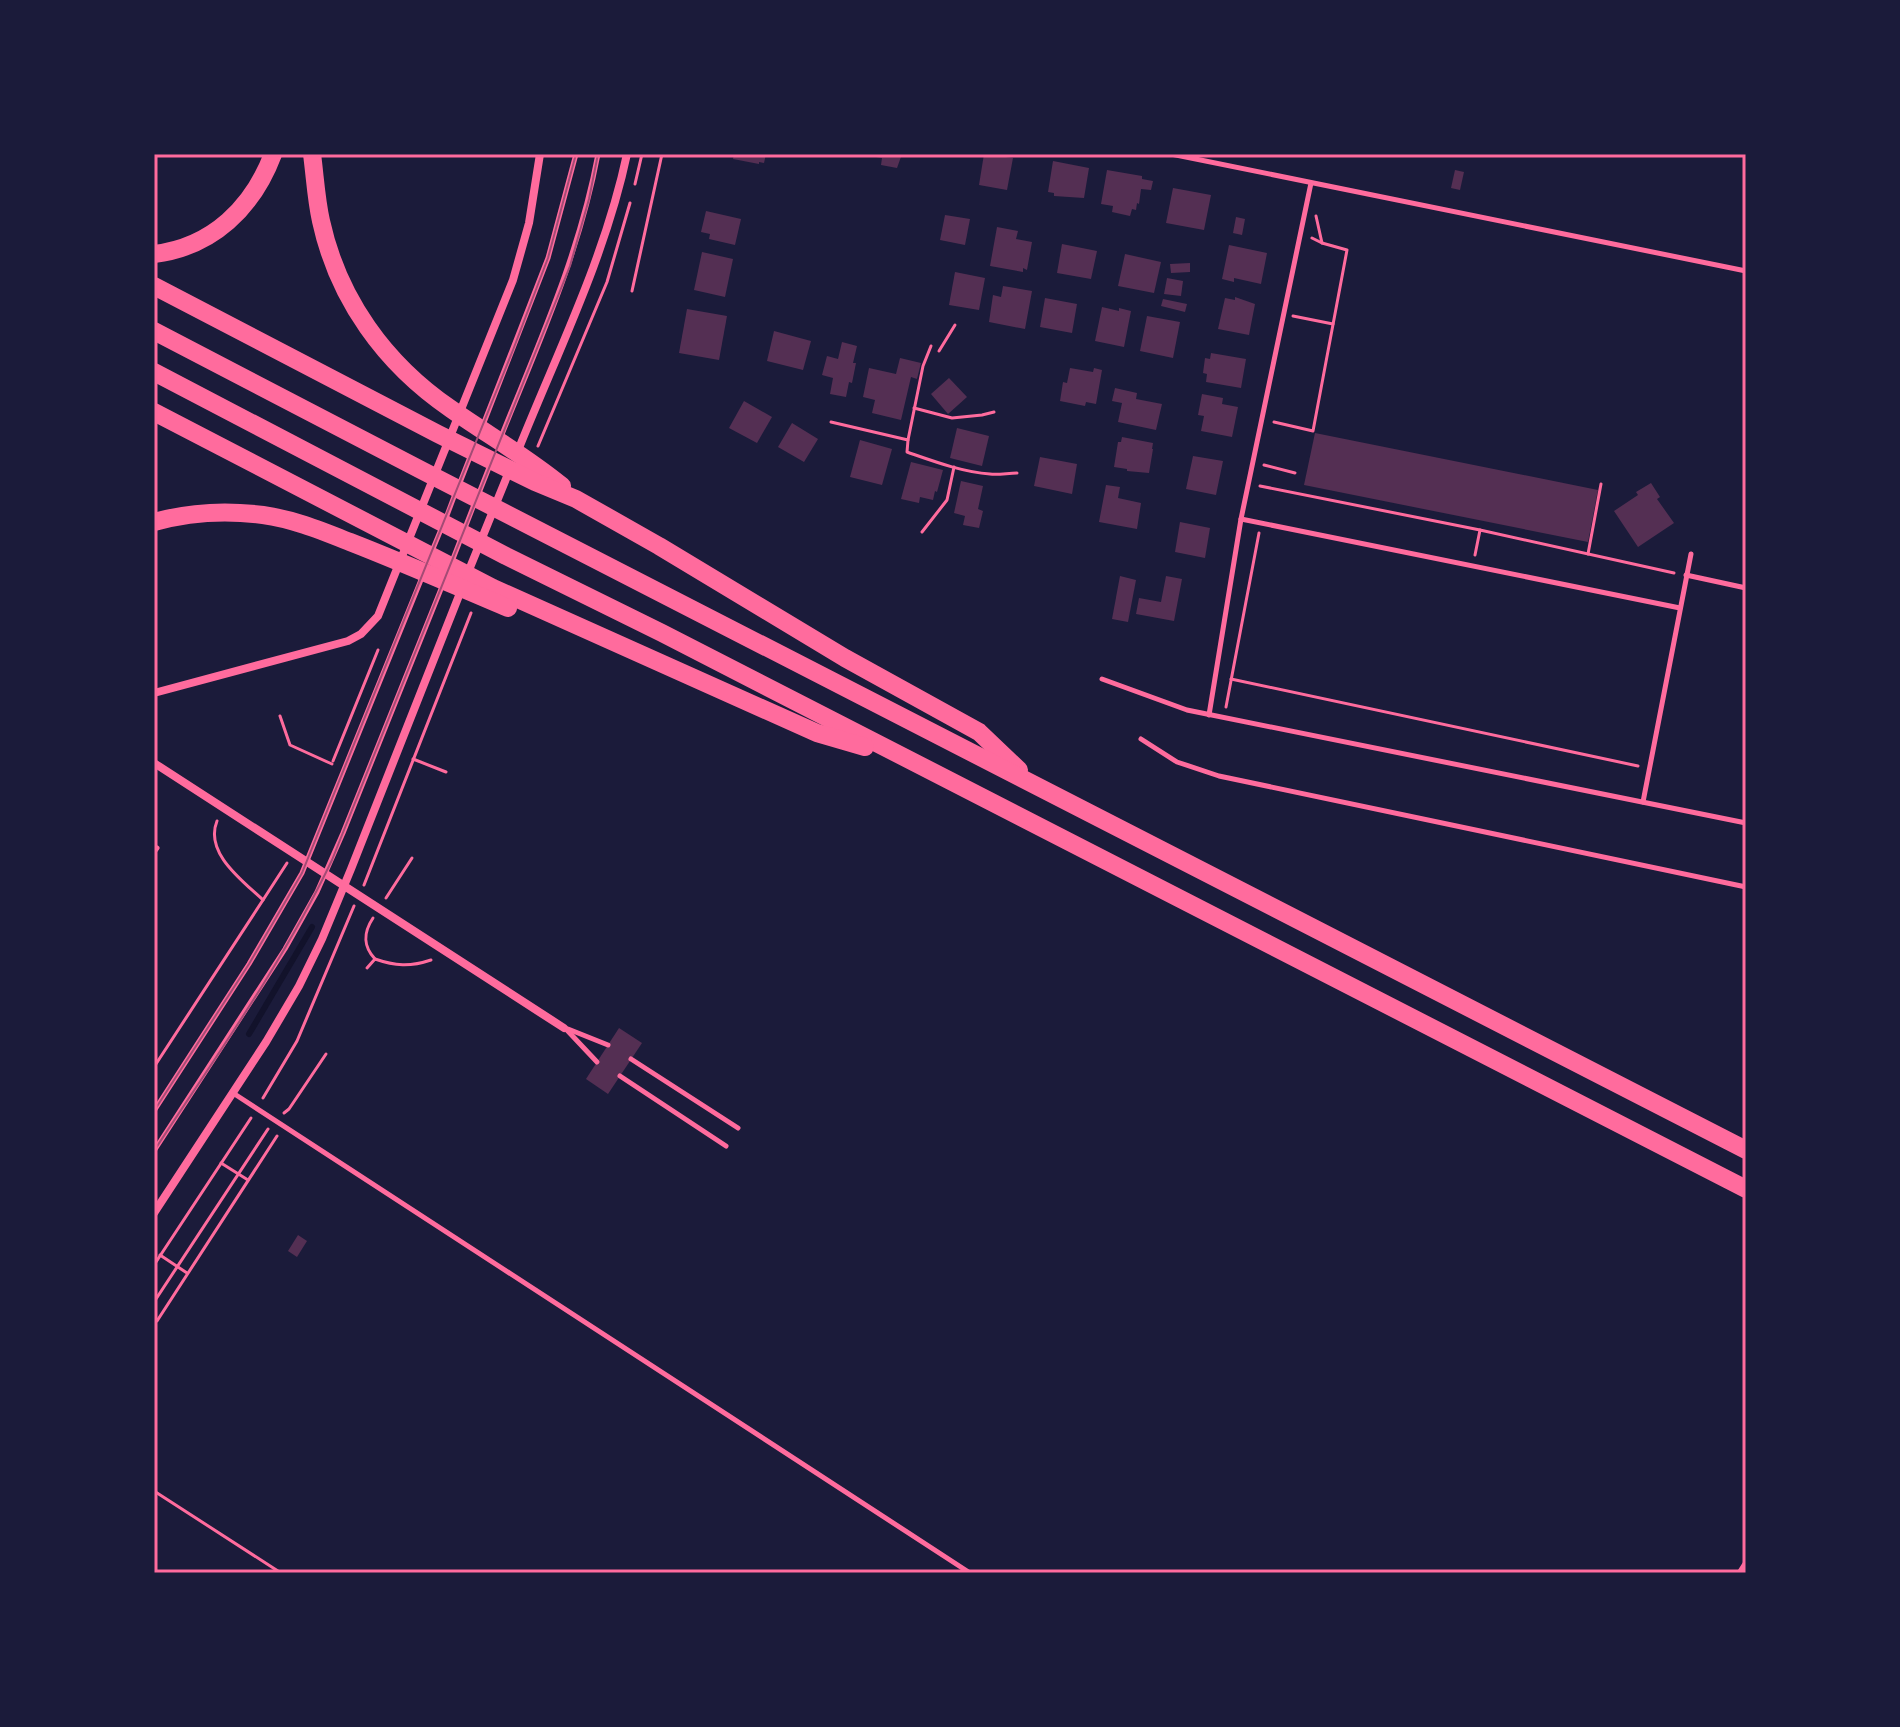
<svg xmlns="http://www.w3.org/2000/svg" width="1900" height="1727" viewBox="0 0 1900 1727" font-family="'Fira Sans Condensed',sans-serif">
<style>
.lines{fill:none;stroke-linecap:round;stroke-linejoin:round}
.stream{stroke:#12122b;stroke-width:6}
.building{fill:#542f53}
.path{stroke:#ff6b9d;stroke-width:3}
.service{stroke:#ff6b9d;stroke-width:5}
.minor{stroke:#ff6b9d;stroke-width:8}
.motorway{stroke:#ff6b9d;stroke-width:18}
.tram{stroke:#a44b75;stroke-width:2}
.neatline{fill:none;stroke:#ff6b9d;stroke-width:3}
</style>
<rect width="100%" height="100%" fill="#1b1b3a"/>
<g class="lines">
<polyline class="stream" points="249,1034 312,927"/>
</g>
<g class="building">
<polygon points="734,154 766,154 764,163 759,162 759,164 733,159"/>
<polygon points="870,154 902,154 897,168 881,165 882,158 870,156"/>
<polygon points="984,154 1013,158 1007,190 979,185"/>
<polygon points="1053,161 1089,168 1084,198 1054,196 1054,193 1048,192"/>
<polygon points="1107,170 1142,176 1142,179 1153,181 1151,190 1141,189 1139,204 1137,203 1136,210 1132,209 1130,216 1112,212 1113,206 1101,204"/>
<polygon points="1455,170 1464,172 1460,190 1451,188"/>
<polygon points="1173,188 1211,195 1204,230 1166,223"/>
<polygon points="706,211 741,219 735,245 709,239 710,234 701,232"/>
<polygon points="945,215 970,219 965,245 940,240"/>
<polygon points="1236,217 1245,219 1242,235 1233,233"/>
<polygon points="997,227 1018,231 1016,239 1032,242 1027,270 1023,268 1023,272 990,266"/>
<polygon points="1062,244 1097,251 1091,279 1057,273"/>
<polygon points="1229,245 1267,253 1261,284 1234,278 1234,282 1222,279"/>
<polygon points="702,252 733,259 725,297 694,290"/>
<polygon points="1125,254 1161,262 1154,293 1118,286"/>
<polygon points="1190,263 1190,272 1171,273 1170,264"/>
<polygon points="955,272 985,278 979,310 949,305"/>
<polygon points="1167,278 1183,281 1181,296 1164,294"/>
<polygon points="1003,286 1032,291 1025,329 989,322 993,295 1001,297"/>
<polygon points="1235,297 1255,304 1249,335 1218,329 1225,298 1235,300"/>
<polygon points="1045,298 1077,304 1072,333 1040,327"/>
<polygon points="1163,299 1187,304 1185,312 1161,306"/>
<polygon points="1102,307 1119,311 1119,308 1131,311 1124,347 1095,341"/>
<polygon points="687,309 727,316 719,360 679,353"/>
<polygon points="1147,316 1180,322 1173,358 1140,351"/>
<polygon points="774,331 811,341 803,370 767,361"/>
<polygon points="842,342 857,346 853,363 856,363 852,383 849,382 846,397 830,394 833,378 822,375 827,356 838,359"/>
<polygon points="1211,353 1246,359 1241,388 1206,382 1207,374 1203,373 1205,358 1210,359"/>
<polygon points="900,358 921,363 917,379 911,377 901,420 872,413 875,400 863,397 869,368 896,374"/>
<polygon points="1070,368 1093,372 1094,368 1102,370 1096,404 1086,402 1085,406 1060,401 1063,382 1067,383"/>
<polygon points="949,378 967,397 948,414 931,394"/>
<polygon points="1115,388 1137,393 1136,399 1162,404 1156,430 1118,422 1122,403 1112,401"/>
<polygon points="1202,394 1223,398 1222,404 1238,407 1232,437 1201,431 1204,416 1198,415"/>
<polygon points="744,401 772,417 757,443 729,428"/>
<polygon points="792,423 818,439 804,462 778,447"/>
<polygon points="957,428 989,436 982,466 950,458"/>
<polygon points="1315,433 1598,490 1588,542 1304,485"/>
<polygon points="1122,437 1153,443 1152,449 1153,449 1149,473 1127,471 1127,469 1114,467 1118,442 1121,442"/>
<polygon points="860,440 892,449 882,485 850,477"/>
<polygon points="1193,456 1223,461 1216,495 1186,489"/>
<polygon points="1040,457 1077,464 1072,494 1034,486"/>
<polygon points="911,462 943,470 937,492 935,491 933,500 920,497 919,503 901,499"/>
<polygon points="961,481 983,486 978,509 983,511 979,528 963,525 965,516 954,513"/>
<polygon points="1651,483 1660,497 1657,499 1674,523 1638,547 1614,511 1638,495 1636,492"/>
<polygon points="1106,485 1120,487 1118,498 1141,503 1137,529 1099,522"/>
<polygon points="1180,522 1210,528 1205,558 1175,552"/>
<polygon points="1120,576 1136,580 1128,622 1112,619"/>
<polygon points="1166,576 1182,579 1174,621 1136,614 1139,598 1161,602"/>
<polygon points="619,1028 642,1043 608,1094 586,1079"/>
<polygon points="298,1235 307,1241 297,1257 288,1251"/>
</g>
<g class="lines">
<g class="path">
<polyline points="635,184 642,154"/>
<polyline points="1316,216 1322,243"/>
<polyline points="632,291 662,154"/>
<polyline points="1293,316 1333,324"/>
<polyline points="939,351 955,325"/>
<polyline points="914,408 952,418 982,415 994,412"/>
<polyline points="831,422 908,440 923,366 931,346"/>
<polyline points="1274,422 1313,431 1347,250 1322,243 1312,238"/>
<path d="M908 440 907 452C933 461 962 472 990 474 999 475 1008 473 1017 473"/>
<polyline points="538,446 607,282 630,203"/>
<polyline points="1264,465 1295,473"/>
<polyline points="1260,486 1480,530"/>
<polyline points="922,532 947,500 954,467"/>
<polyline points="1588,554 1601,484"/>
<polyline points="1475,555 1480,530 1674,573"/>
<polyline points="1231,679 1638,766"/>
<polyline points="1226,707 1259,533"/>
<polyline points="280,716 290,745 332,764"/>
<polyline points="413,759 446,772"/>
<polyline points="333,761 378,650"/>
<polyline points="364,885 471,613"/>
<polyline points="386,898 412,858"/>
<polyline points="263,900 287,863"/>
<path d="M373 918C363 933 363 946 375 959"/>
<path d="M367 968 375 959C395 966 410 967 431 960"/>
<path d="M154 1067 263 900C243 881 204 853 217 821"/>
<polyline points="263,1098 297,1041 354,906"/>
<polyline points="284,1113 289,1109 326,1054"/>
<polyline points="221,1163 248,1180"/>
<polyline points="160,1255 187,1273"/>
<polyline points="154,1265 251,1118"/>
<polyline points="154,1302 268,1129"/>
<polyline points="154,1320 157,1321 277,1136"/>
<polyline points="154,1491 281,1573"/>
</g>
<g class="service">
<polyline points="1171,154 1746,271"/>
<polyline points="483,425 548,258 576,154"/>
<path d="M501 437C539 342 579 255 598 154"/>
<polyline points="459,485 470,457"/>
<polyline points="479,493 490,465"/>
<polyline points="446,518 455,494"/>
<polyline points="1241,519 1680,608"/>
<polyline points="432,551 442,527"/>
<polyline points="451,564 475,502"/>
<polyline points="1686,575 1746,588"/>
<polyline points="1102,679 1187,710 1746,823"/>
<polyline points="1209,715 1241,519 1311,183"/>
<polyline points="1141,739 1177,762 1219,776 1746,887"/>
<polyline points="1643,802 1691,554"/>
<polyline points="154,852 157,848"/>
<polyline points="565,1028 597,1062"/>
<polyline points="568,1029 608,1045"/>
<polyline points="631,1059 738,1128"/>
<polyline points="620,1076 726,1146"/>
<polyline points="233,1093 970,1573"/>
<polyline points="154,1111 249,964 302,873 423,575"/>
<polyline points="154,1151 285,949 317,892 343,833 443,584"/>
<polyline points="1739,1573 1746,1562"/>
</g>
<g class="minor">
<path d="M517 453C556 355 605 258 627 154"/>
<polyline points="467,575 510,469"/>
<polyline points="154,693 348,641 361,634 378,616 513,280 529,223 540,154"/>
<polyline points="154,763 564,1028"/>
<polyline points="154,1213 266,1042 299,986 322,939 351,869 462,588"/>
</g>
<g class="motorway">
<path d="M312 154C315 176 316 199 321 221 338 299 385 364 451 409 488 435 527 457 562 486"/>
<path d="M154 254C213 247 253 207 273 154"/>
<polyline points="154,286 438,434 535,482 576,499 659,546 845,658 979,732 1019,770"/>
<polyline points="154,331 423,471 1746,1150"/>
<polyline points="154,372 506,556 662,633 1746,1189"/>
<polyline points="154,412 493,588 817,733 865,747"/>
<path d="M154 522C190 512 226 510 263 515 293 519 322 531 350 542 404 563 456 586 508 608"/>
</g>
<g class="tram">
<polyline points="154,1111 249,964 302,873 513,350 548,258 576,154"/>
<path d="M154 1151C216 1056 283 963 332 860L570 266 589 199 598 154"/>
</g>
</g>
<rect width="1900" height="1727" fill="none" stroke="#1b1b3a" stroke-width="312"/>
<rect x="156" y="156" width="1588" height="1415" class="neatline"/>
</svg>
